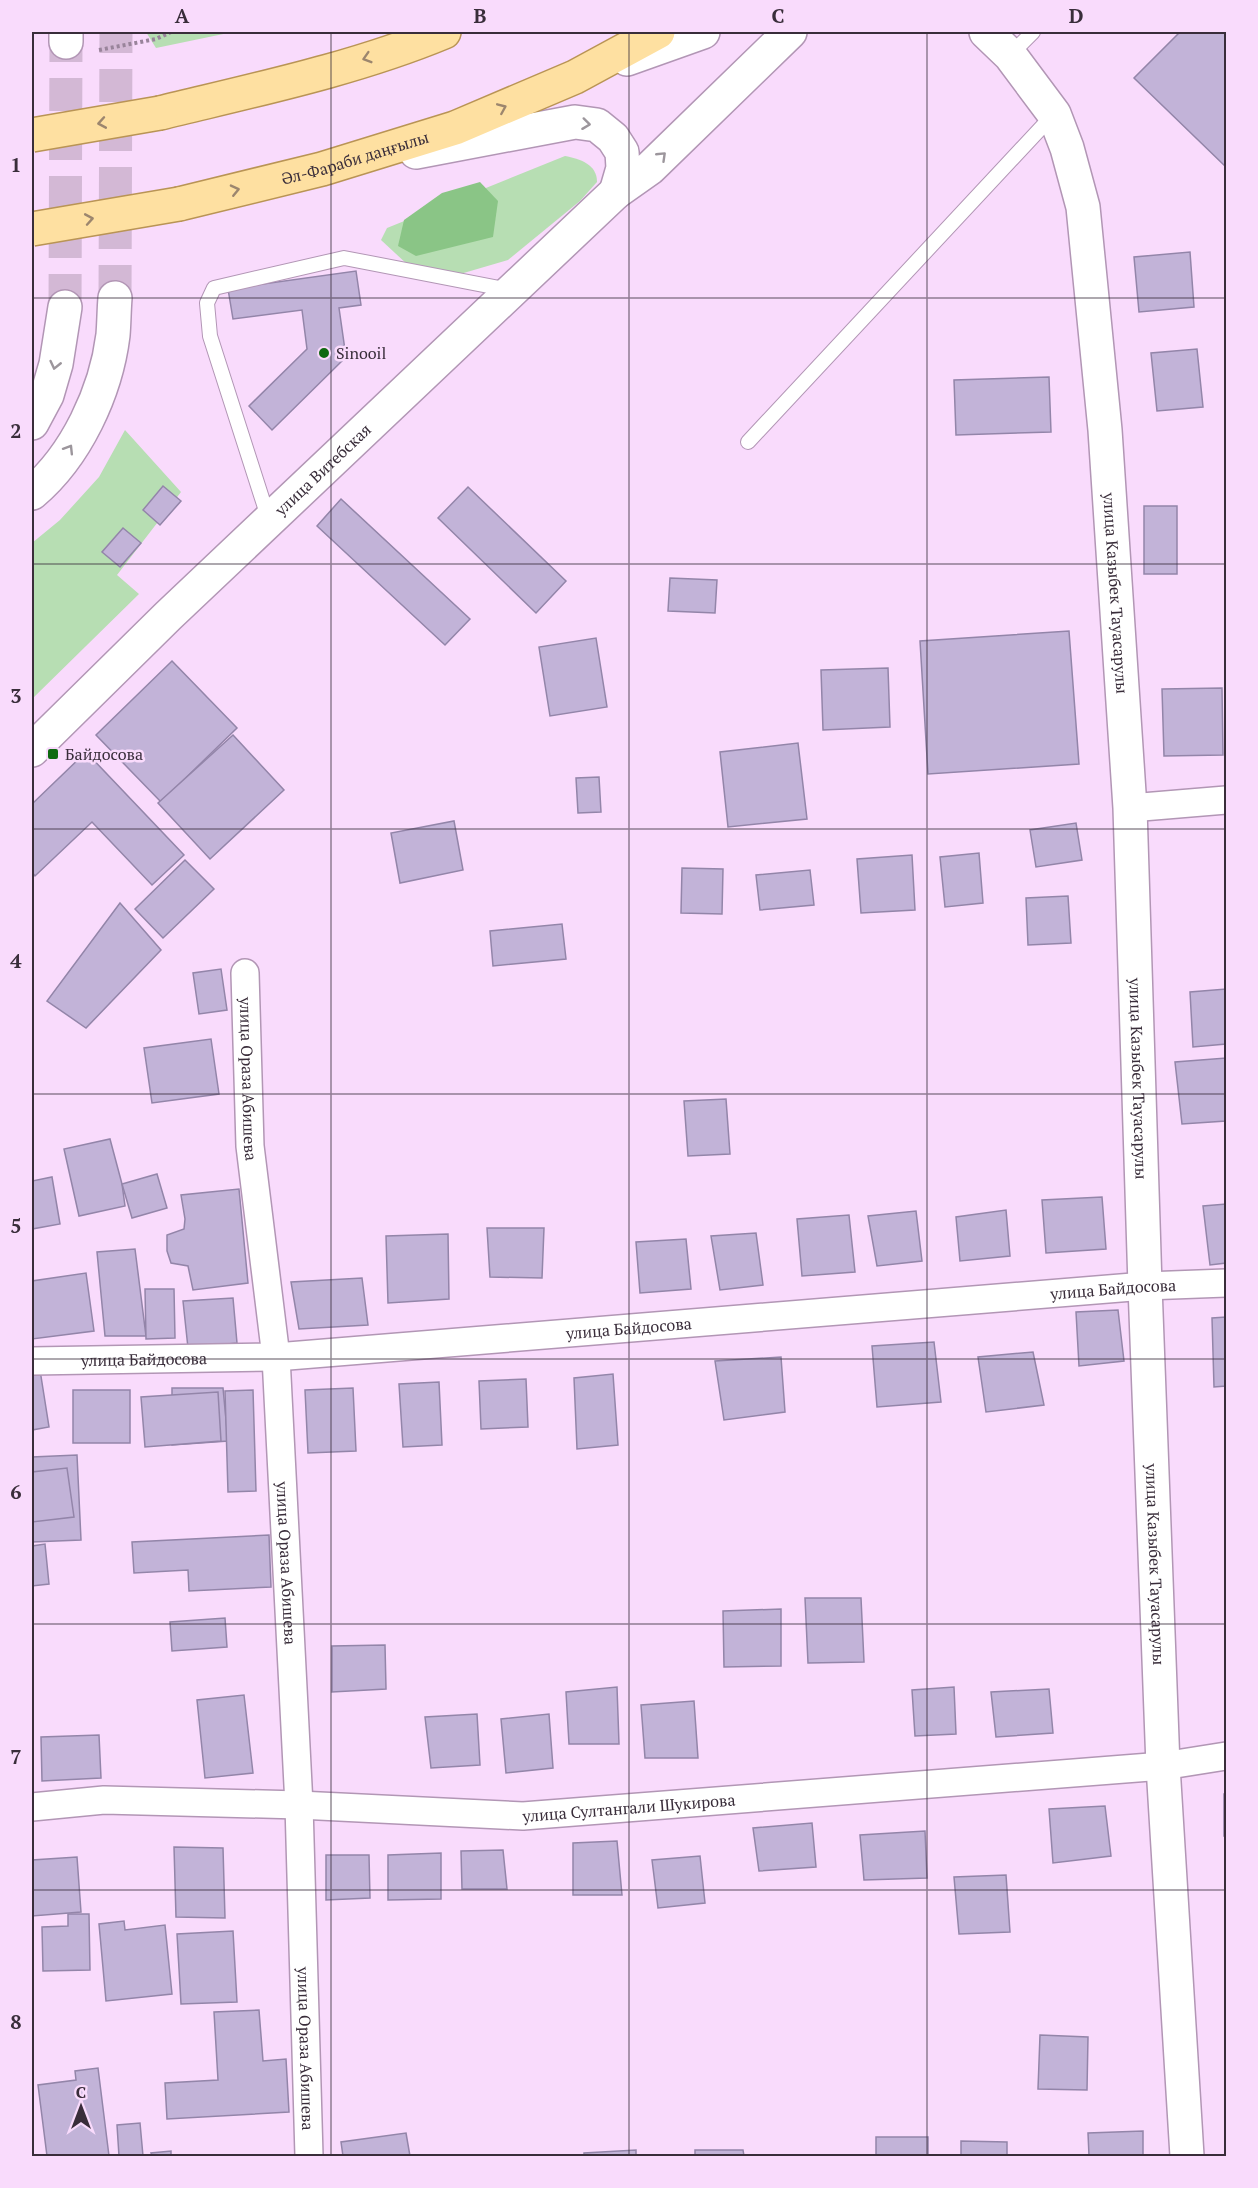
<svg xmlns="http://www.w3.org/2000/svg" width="1258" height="2188" viewBox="0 0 1258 2188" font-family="'PT Serif',serif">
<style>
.green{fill:#b7deb3}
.forest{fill:#8ac586}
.building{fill:#c2b3d8;stroke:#9385a9;stroke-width:1.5}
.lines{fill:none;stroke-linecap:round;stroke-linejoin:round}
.secondary-tunnel{stroke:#d3b8d5;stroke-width:33;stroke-dasharray:33 16;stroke-linecap:butt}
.service-casing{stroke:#b296b5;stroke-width:16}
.minor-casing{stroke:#b296b5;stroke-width:30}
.tertiary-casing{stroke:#b296b5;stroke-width:36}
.secondary-casing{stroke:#b296b5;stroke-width:36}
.primary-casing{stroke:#b99455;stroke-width:36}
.path{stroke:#99849b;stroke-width:4;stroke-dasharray:3 3;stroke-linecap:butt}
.service{stroke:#fff;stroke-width:14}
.minor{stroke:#fff;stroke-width:27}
.tertiary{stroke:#fff;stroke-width:33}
.secondary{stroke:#fff;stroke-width:33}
.primary{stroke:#fee0a1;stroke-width:33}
.primary-bridge-casing{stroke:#b99455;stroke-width:36;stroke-linecap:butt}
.primary-bridge{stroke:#fee0a1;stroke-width:33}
.oneway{stroke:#9c866e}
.oneway2{stroke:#9c969c}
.grid{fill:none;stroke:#392d3a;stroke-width:1.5;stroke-opacity:0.55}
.poi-dot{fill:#0e6910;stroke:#f9dbfc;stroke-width:2}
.labels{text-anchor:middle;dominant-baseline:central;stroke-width:5;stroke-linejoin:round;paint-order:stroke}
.street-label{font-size:16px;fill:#392d3a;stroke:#f9dbfc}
.poi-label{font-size:16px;fill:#392d3a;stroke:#f9dbfc;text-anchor:start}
.neatline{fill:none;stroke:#392d3a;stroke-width:2}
.grid-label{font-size:20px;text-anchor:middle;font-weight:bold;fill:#392d3a}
</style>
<rect width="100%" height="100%" fill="#f9dbfc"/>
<g class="green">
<polygon points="146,32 233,32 156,48"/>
<path d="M565 156C580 159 597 164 597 182L580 201 508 260 450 277 408 265 381 240 387 228Z"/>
<polygon points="125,430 181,492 117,575 139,594 32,699 32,543 60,520 99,477"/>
</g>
<polygon class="forest" points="480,182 498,201 493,237 416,256 398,246 404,220 442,193"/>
<g class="building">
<polygon points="1180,32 1226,32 1226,167 1134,78"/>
<polygon points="1190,252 1194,307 1139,312 1134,257"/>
<polygon points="356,271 361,305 339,308 346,357 272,430 249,406 307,349 302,310 233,319 228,289"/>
<polygon points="1197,349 1203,407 1157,411 1151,353"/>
<polygon points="1049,377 1051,432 956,435 954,380"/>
<polygon points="163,486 181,501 160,525 143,510"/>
<polygon points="468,487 566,581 536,613 438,518"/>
<polygon points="341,499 470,619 445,645 317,526"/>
<rect x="1144" y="506" width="33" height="68"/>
<polygon points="123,528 141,543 120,567 102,552"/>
<polygon points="670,578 717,580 715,613 668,611"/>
<polygon points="1069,631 1079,764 928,774 920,641"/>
<polygon points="596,638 607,707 550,716 539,647"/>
<polygon points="172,661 237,728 161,802 96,735"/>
<polygon points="888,668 890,727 823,730 821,670"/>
<polygon points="1222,688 1223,755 1164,756 1162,689"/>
<polygon points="233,735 284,790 210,859 158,803"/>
<polygon points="798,743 807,819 728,827 720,752"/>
<polygon points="86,752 184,855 152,885 92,822 35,876 32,872 32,804"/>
<polygon points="599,777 601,812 578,813 576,778"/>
<polygon points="454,821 463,870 400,883 391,833"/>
<polygon points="1076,823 1082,860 1036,867 1030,830"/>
<polygon points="979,853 983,903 945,907 940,857"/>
<polygon points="912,855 915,910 861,913 857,859"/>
<polygon points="185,860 214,889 163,938 135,909"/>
<polygon points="682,868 723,869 722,914 681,913"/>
<polygon points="810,870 814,905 760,910 756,875"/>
<polygon points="1068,896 1071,943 1028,945 1026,898"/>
<polygon points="120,903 161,950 86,1028 47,1001"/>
<polygon points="562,924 566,959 493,966 490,931"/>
<polygon points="221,969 227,1010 199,1014 193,973"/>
<polygon points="1226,989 1226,1044 1193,1047 1190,992"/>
<polygon points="211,1039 219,1094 152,1103 144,1048"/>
<polygon points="1226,1058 1226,1121 1182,1124 1175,1062"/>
<polygon points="726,1099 730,1154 688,1156 684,1101"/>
<polygon points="110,1139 122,1184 125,1206 79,1216 64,1149"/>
<polygon points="157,1174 167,1208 132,1218 122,1184"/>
<polygon points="52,1177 60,1224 32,1229 32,1181"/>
<polygon points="239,1189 248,1283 193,1290 188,1266 171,1263 167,1251 167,1235 184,1229 185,1219 181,1195"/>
<polygon points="1102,1197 1106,1249 1046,1253 1042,1200"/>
<polygon points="1226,1204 1226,1263 1210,1265 1203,1206"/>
<polygon points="1006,1210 1010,1256 960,1261 956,1217"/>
<polygon points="916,1211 922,1261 877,1266 868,1216"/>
<polygon points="849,1215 855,1272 802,1276 797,1219"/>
<polygon points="487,1228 544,1228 542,1278 490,1277"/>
<polygon points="756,1233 763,1285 720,1290 711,1236"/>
<polygon points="448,1234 449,1299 388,1303 386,1236"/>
<polygon points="686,1239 691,1289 640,1293 636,1242"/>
<polygon points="135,1249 146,1336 105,1336 97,1252"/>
<polygon points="86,1273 94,1331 32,1339 32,1281"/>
<polygon points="362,1278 368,1325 299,1329 291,1282"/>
<polygon points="145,1289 174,1289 175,1338 146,1339"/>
<polygon points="233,1298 237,1343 188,1348 183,1301"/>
<polygon points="1118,1310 1124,1361 1079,1366 1076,1312"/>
<polygon points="1226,1317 1226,1386 1214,1387 1212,1318"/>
<polygon points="934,1342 941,1402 877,1407 872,1346"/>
<polygon points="1033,1352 1044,1405 986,1412 978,1357"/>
<polygon points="781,1357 785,1412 724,1420 715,1361"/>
<polygon points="40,1370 49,1427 32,1430 32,1371"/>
<polygon points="613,1374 618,1445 577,1449 574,1378"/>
<polygon points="526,1379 528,1427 481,1429 479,1381"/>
<polygon points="439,1382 442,1445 403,1447 399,1384"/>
<polygon points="172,1388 223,1388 228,1441 172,1445"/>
<polygon points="353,1388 356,1451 308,1453 305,1390"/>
<rect x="73" y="1390" width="57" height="53"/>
<polygon points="253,1390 256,1491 228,1492 225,1391"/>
<polygon points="218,1392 221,1441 145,1447 141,1397"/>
<polygon points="77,1455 81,1540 32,1542 32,1457"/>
<polygon points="67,1468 74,1517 32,1522 32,1472"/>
<polygon points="269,1535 271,1587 189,1591 188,1570 134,1573 132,1542"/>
<polygon points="45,1544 49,1584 32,1586 32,1546"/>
<polygon points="805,1598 861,1598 864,1662 808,1663"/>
<polygon points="781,1609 781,1666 724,1667 723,1611"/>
<polygon points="225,1618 227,1647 172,1651 170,1622"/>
<polygon points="385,1645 386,1689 332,1692 332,1646"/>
<polygon points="617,1687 619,1744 569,1744 566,1692"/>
<polygon points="954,1687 956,1734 915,1736 912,1690"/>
<polygon points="1049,1689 1053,1733 996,1737 991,1692"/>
<polygon points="244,1695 253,1773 205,1778 197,1700"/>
<polygon points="694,1701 698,1758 645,1758 641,1705"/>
<polygon points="477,1714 480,1765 431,1768 425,1717"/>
<polygon points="549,1714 553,1768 506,1773 501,1719"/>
<polygon points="99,1735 101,1778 42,1781 41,1737"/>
<rect x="1224" y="1794" width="2" height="42"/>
<polygon points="1105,1806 1111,1856 1053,1863 1049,1809"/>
<polygon points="812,1823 816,1867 759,1871 753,1828"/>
<polygon points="925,1831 927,1878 864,1880 860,1835"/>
<polygon points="617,1841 622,1895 573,1895 573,1843"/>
<polygon points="174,1847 223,1848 225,1918 176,1917"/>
<polygon points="503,1850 507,1889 462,1889 461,1851"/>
<polygon points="441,1853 441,1899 388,1900 388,1855"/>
<polygon points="326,1855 369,1855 370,1898 326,1900"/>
<polygon points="700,1856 705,1903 658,1908 652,1860"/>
<polygon points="77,1857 81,1912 32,1916 32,1860"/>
<polygon points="1006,1875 1010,1932 959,1934 954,1877"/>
<polygon points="68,1914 89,1914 90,1970 43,1971 42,1927 68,1926"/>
<polygon points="124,1921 125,1930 165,1925 172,1994 106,2001 99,1924"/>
<polygon points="233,1931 237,2002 181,2004 177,1934"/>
<polygon points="259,2010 263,2061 286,2059 289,2112 167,2119 165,2083 218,2080 214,2012"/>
<polygon points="1040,2035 1088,2037 1087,2090 1038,2089"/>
<polygon points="98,2068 109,2156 47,2156 38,2085 76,2080 75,2071"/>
<polygon points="140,2123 143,2156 119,2156 117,2125"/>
<polygon points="1143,2131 1143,2156 1089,2156 1088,2133"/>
<polygon points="406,2133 410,2156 343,2156 341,2142"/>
<rect x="876" y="2137" width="52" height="19"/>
<polygon points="961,2141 1007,2142 1007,2156 961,2156"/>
<polygon points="636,2150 636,2156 584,2156 584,2153"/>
<polygon points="695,2150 743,2150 744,2156 695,2156"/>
<polygon points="171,2151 171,2156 152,2156 151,2153"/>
</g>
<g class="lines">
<g class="secondary-tunnel">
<polyline points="115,298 116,32"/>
<polyline points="65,307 66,42"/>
</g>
<defs>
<g id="service">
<polyline points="1010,55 1033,32"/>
<polyline points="748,442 1054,114"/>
<polyline points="269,520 210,336 207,303 214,288 344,258 509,290"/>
</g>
<g id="minor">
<polyline points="1130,808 1226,800"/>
<path id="s1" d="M245 973 250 1146 276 1357 299 1805 309 2156"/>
<path id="s2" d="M32 1361 276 1357 1145 1286 1226 1283"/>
<path id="s3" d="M32 1807 104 1800 299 1805 523 1816 1163 1766 1226 1756"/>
</g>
<g id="tertiary">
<path id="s4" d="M986 32 1010 55 1054 114 1067 148 1083 207 1105 430 1130 808 1145 1286 1163 1766 1187 2156"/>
<polyline points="627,59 703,32"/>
<polyline points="416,152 575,122 597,125 613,138 622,152 623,168 616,192"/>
<path id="s5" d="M32 750 168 616 616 192 650 168 790 32"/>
</g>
<g id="secondary">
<polyline points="66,42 66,32"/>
<polyline points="32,423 47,395 56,364 65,307"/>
<path d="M32 493C76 456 106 392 113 335 114 323 114 310 115 298"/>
</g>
<g id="primary">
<path d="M160 113C254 90 355 69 444 32"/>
<path id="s6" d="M179 204 322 169 455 128 575 77 658 32"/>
</g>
</defs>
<use href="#service" class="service-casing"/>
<use href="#minor" class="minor-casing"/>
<use href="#tertiary" class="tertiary-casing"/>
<use href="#secondary" class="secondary-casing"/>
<use href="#primary" class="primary-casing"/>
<polyline class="path" points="99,50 156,39 171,32"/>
<use href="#service" class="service"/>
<use href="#minor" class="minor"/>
<use href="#tertiary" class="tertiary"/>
<use href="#secondary" class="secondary"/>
<use href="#primary" class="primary"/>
<defs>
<g id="primary-bridge">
<polyline points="32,135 160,113"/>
<polyline points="32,229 179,204"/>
</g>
</defs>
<use href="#primary-bridge" class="primary-bridge-casing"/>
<use href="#primary-bridge" class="primary-bridge"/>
</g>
<defs><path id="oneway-chevron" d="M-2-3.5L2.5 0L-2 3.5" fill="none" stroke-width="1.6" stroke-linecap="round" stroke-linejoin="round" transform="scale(1.5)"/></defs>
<g class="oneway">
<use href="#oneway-chevron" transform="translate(367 58) rotate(163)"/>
<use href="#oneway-chevron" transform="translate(502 108) rotate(-23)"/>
<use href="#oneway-chevron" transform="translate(102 123) rotate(170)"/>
<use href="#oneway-chevron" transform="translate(235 190) rotate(-13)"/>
<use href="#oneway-chevron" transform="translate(89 219) rotate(-10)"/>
</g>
<g class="oneway2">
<use href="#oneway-chevron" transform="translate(586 124) rotate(7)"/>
<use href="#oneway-chevron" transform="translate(662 156) rotate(-44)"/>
<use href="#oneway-chevron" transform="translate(55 365) rotate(103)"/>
<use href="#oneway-chevron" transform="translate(69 449) rotate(-58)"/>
</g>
<path class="grid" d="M331 32V2156M629 32V2156M927 32V2156M32 298H1226M32 564H1226M32 829H1226M32 1094H1226M32 1359H1226M32 1624H1226M32 1890H1226"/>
<g class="poi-dot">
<circle cx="324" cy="353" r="6"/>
<rect x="47" y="748" width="12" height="12" rx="3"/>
</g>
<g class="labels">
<g class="street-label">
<text stroke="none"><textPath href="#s6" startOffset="182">Әл-Фараби даңғылы</textPath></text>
<text stroke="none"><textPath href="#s5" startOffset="404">улица Витебская</textPath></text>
<text stroke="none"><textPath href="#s4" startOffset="592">улица Казыбек Тауасарулы</textPath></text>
<text stroke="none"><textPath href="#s4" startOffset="1078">улица Казыбек Тауасарулы</textPath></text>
<text stroke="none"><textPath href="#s1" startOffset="106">улица Ораза Абишева</textPath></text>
<text stroke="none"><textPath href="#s2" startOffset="1084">улица Байдосова</textPath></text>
<text stroke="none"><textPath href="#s2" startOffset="598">улица Байдосова</textPath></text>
<text stroke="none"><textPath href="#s2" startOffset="112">улица Байдосова</textPath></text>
<text stroke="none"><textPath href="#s1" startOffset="592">улица Ораза Абишева</textPath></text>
<text stroke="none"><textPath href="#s4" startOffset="1564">улица Казыбек Тауасарулы</textPath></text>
<text stroke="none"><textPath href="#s3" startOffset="598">улица Султангали Шукирова</textPath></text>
<text stroke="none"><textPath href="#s1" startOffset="1078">улица Ораза Абишева</textPath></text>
</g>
<g class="poi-label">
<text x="336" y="353">Sinooil</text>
<text x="65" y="754">Байдосова</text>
</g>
</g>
<rect width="1258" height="2188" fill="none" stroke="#f9dbfc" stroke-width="66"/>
<g transform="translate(81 2107)" stroke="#f9dbfc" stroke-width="4.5" paint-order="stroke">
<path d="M0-4.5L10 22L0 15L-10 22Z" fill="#392d3a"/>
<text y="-9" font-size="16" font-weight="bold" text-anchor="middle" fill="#392d3a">С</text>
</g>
<rect x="33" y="33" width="1192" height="2122" class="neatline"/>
<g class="grid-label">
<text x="182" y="23">A</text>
<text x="480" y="23">B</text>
<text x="778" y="23">C</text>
<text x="1076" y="23">D</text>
<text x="16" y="172">1</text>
<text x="16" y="438">2</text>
<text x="16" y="703">3</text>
<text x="16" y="968">4</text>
<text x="16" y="1233">5</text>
<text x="16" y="1499">6</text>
<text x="16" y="1764">7</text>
<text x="16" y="2029">8</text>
</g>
</svg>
